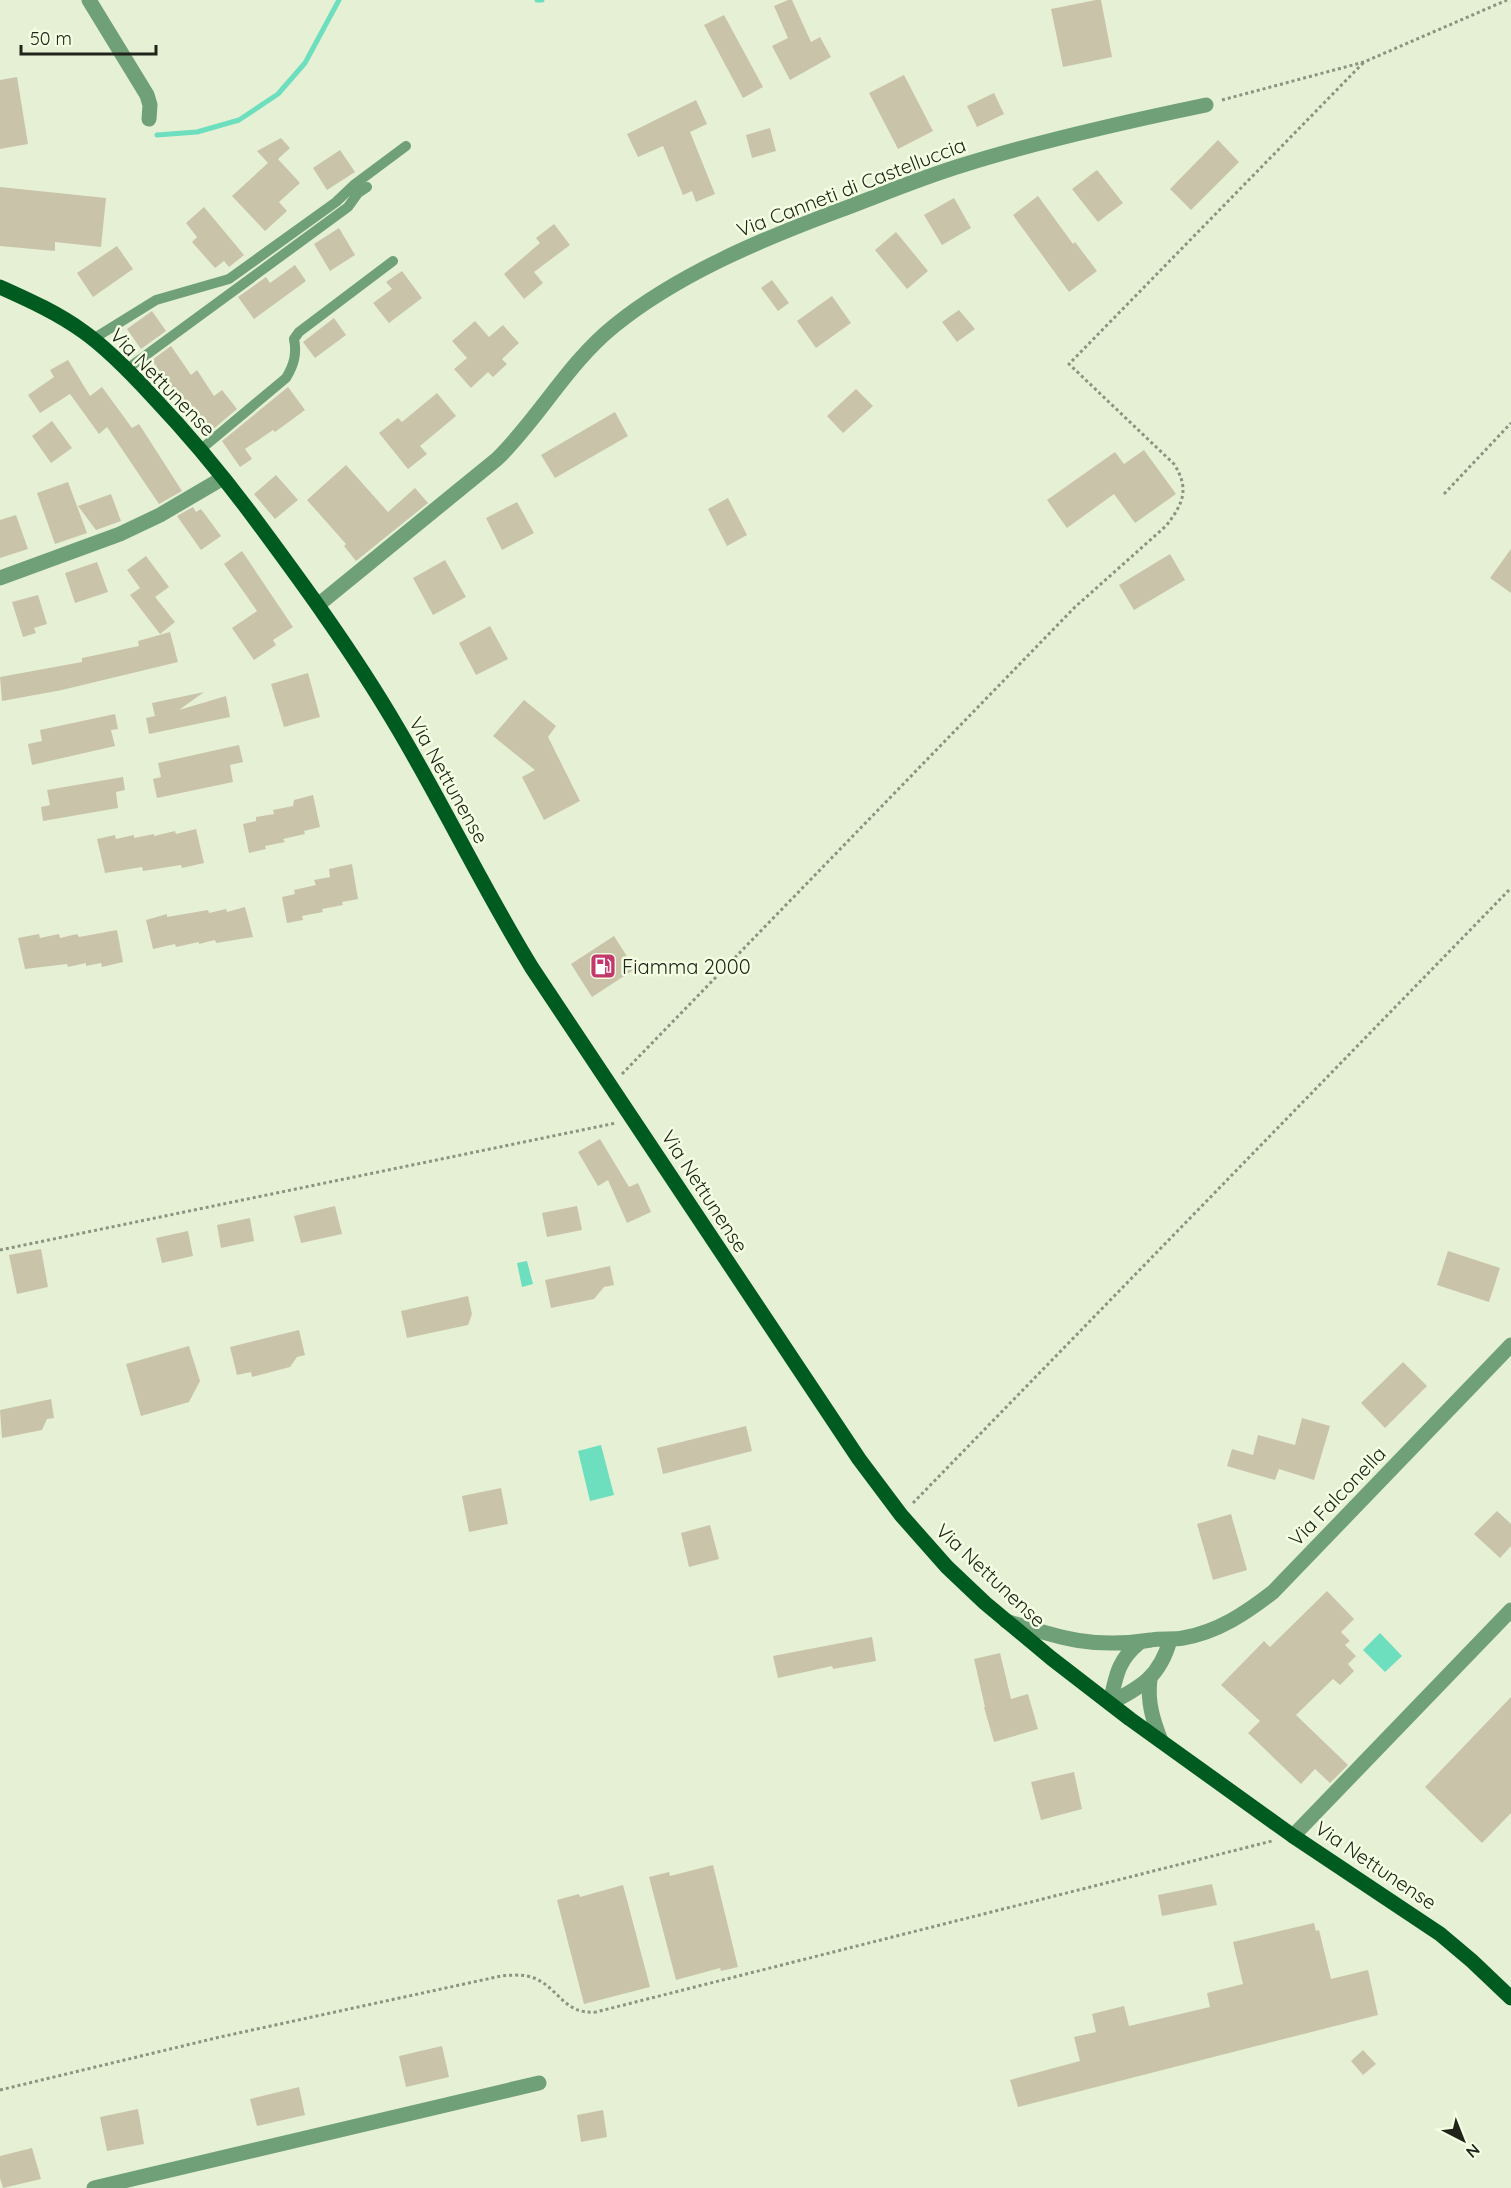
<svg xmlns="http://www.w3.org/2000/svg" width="1511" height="2188" viewBox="0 0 1511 2188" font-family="Quicksand,sans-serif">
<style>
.water{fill:#6ddfbf}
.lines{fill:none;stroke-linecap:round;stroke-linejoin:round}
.stream{stroke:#6ddfbf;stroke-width:5}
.building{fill:#c9c4a9}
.path{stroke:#8c9380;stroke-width:3;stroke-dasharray:3 3;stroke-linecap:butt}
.lane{stroke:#70a077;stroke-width:10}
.street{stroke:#70a077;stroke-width:15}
.primary{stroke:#005b21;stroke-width:15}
.labels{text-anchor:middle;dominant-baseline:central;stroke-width:5;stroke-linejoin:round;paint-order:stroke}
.street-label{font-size:20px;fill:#20241a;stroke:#f3fee2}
.poi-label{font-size:20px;fill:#20241a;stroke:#f3fee2;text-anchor:start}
</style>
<rect width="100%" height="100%" fill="#e6f0d5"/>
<g class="water">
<polygon points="527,1261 533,1284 522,1287 517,1263"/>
<polygon points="601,1445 614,1495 590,1501 578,1451"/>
<polygon points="1380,1633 1402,1656 1385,1672 1363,1650"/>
</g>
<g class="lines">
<g class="stream">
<polyline points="537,0 542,0"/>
<polyline points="157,135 197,132 239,120 278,94 305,63 339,0"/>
</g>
</g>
<g class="building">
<polygon points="788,0 792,0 811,42 820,37 831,57 790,80 772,46 788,38 774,6"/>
<polygon points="1096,0 1101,0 1112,57 1063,67 1051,9"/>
<polygon points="724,15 763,87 743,98 704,25"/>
<polygon points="904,75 933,131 898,149 869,93"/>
<polygon points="17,77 28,144 0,149 0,80"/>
<polygon points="994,93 1004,114 977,127 967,106"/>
<polygon points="696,100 707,124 690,132 715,194 696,202 692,191 683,195 663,146 638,157 627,134"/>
<polygon points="770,128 776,151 752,158 746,135"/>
<polygon points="281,138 290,148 278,159 300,183 279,202 287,211 265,231 232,196 268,163 257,151"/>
<polygon points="1218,140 1239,162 1191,210 1170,189"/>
<polygon points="340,150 355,172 327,190 313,168"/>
<polygon points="1097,170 1123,203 1098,222 1072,189"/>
<polygon points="0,187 106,198 101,247 55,242 55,251 0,246"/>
<polygon points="1038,196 1073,244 1075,242 1097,271 1069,292 1013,215"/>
<polygon points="954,198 971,228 942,245 924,215"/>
<polygon points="204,207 244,255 229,267 224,261 215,268 192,242 197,237 186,223"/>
<polygon points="554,224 570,245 534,272 543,283 524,299 504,274 540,243 536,238"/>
<polygon points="339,228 355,255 330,271 314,244"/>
<polygon points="896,232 928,271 907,289 875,250"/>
<polygon points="117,246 133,269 93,297 77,273"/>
<polygon points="295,265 306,281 254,319 238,297 266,277 270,283"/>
<polygon points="402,271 422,298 389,323 373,303 392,289 386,282"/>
<polygon points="772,280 789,303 778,311 761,288"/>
<polygon points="832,296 851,323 816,348 797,321"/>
<polygon points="959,310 975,329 957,342 942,322"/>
<polygon points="152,311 166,331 141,349 127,329"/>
<polygon points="334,318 346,335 315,358 303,342"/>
<polygon points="475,321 489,337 503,325 519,343 502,359 507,364 493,377 488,372 471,388 454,369 467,358 452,341"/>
<polygon points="171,346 191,375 197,370 214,396 222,390 237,409 211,431 191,405 186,409 152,360"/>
<polygon points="68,360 90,396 102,387 132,428 139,424 182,491 159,504 107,427 99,434 70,394 40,413 28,395 54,377 50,370"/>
<polygon points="288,387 305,410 275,432 273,430 245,449 252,459 240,467 222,441"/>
<polygon points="856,389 873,406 843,433 827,416"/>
<polygon points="437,393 456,416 420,446 427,454 408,469 379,433 398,418 402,422"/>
<polygon points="615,412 628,436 555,478 541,455"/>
<polygon points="52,421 72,448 51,463 32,436"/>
<polygon points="1144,450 1176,494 1135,523 1114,494 1067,528 1047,500 1115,452 1124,464"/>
<polygon points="346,465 388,512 415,488 428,503 356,561 344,546 346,544 307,500"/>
<polygon points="276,475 298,500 275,519 254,494"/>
<polygon points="68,482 87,533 55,544 37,493"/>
<polygon points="111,494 121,521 96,530 78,506"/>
<polygon points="728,498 747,535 727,546 708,509"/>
<polygon points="517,502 534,533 502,550 486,518"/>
<polygon points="193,507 196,512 201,509 221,536 201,550 177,516"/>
<polygon points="16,515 28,549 0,558 0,520"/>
<polygon points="1511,549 1511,593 1490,578"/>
<polygon points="242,551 293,627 273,640 276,645 254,660 232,628 257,611 224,564"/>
<polygon points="1170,554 1185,580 1134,610 1119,585"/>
<polygon points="146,556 169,587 155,597 175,622 160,634 130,595 140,588 127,570"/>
<polygon points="445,560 466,597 433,615 413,578"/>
<polygon points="97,562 108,592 75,603 65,573"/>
<polygon points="38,595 47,624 34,628 36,633 23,637 12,602"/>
<polygon points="490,626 508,659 476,675 459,643"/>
<polygon points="170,632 178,662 62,690 2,701 0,677 82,662 82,658 139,646 138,641"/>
<polygon points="308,673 320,717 284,727 271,684"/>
<polygon points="204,692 179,710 226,696 230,717 149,734 146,718 155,716 152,703"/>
<polygon points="524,700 556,726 548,737 580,801 544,820 522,777 535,770 493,736"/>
<polygon points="115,714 118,729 111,730 115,746 32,765 28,744 42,741 40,730"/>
<polygon points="239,745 243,762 230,765 233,782 157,798 153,779 161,777 158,763"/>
<polygon points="123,777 125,790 116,792 118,808 43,821 41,807 50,805 47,790"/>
<polygon points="313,795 320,827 304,831 305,834 283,839 285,842 265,846 266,849 249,853 243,824 256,821 256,817 274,814 273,810 293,806 294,800"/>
<polygon points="196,829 204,863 182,868 181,865 143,871 142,867 105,873 97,839 115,835 116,839 134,835 134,838 154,834 154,836 175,831 176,834"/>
<polygon points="352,864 358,899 342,902 343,905 322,909 323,912 302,916 303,920 287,923 282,897 295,894 294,890 316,885 314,880 330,877 329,869"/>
<polygon points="245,907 253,937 216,943 215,940 199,944 199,942 176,947 175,944 153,949 146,920 167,914 167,917 208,910 209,913 226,909 227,912"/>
<polygon points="117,930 123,962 102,967 101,963 86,966 86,963 68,967 67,964 25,969 18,938 39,934 40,938 59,934 60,938 77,934 79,937"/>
<polygon points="614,936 635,969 592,997 571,964"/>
<polygon points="600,1139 629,1187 638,1183 651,1212 627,1223 608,1180 598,1186 578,1152"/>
<polygon points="335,1206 342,1234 301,1243 294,1216"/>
<polygon points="577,1206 582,1230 547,1237 542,1213"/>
<polygon points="250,1218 254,1241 221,1248 217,1225"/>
<polygon points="188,1231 193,1256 162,1263 156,1238"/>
<polygon points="41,1249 48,1287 17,1294 9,1255"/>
<polygon points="1448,1251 1500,1268 1489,1302 1437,1285"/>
<polygon points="610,1266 614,1285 604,1287 594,1299 551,1308 545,1280"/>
<polygon points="468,1296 472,1314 468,1325 407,1338 401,1311"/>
<polygon points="299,1330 305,1355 297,1357 290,1367 252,1377 251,1372 237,1375 230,1347"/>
<polygon points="189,1346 200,1381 189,1402 141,1416 126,1364"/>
<polygon points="1403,1362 1427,1386 1385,1428 1361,1403"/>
<polygon points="51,1399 54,1418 47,1419 42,1430 2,1438 0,1410"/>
<polygon points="1302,1418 1330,1426 1314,1480 1279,1469 1275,1480 1227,1466 1232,1449 1253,1455 1258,1435 1295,1445"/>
<polygon points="746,1426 752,1451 663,1474 657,1448"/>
<polygon points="501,1488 508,1524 469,1532 462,1496"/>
<polygon points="1497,1511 1511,1524 1511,1546 1500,1558 1474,1534"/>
<polygon points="1231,1514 1247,1570 1213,1580 1197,1524"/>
<polygon points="710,1525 719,1559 689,1567 681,1533"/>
<polygon points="1327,1591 1354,1619 1341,1632 1350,1641 1345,1645 1356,1656 1348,1664 1354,1671 1340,1685 1333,1679 1296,1715 1348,1765 1330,1783 1315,1769 1301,1784 1248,1733 1260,1721 1221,1685 1264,1641 1270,1647"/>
<polygon points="872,1637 876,1661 833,1669 832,1666 778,1678 773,1656"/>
<polygon points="1000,1653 1011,1699 1028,1694 1038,1729 994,1742 984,1707 985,1707 974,1659"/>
<polygon points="1511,1697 1511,1813 1482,1843 1425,1787"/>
<polygon points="1074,1772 1082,1809 1041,1820 1031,1782"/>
<polygon points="713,1865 738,1967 721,1971 720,1968 676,1980 649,1877 669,1872 670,1876"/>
<polygon points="1212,1884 1217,1905 1162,1916 1158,1895"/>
<polygon points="623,1885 650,1987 584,2004 557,1900 579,1894 580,1897"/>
<polygon points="1314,1923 1316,1931 1319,1930 1331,1979 1368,1970 1378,2015 1018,2107 1010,2080 1080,2061 1074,2037 1096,2032 1092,2014 1124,2006 1129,2026 1210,2007 1207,1993 1243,1984 1233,1942"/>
<polygon points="442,2046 449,2077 406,2087 399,2056"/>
<polygon points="1363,2050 1376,2064 1363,2075 1351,2061"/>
<polygon points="299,2087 305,2115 257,2126 250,2099"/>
<polygon points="138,2109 144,2144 107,2151 100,2117"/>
<polygon points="603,2110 607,2137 581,2142 577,2115"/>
<polygon points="32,2148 41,2179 3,2188 0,2178 0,2156"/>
</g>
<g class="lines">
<g class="path">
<polyline points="1222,100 1364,62 1507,0"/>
<polyline points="1444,494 1511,423"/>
<path d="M622 1074 1075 607 1166 526C1183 504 1190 489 1174 464L1069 364 1364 62"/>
<polyline points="0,1250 616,1123"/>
<polyline points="913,1503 1511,888"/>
<path d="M0 2090 220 2037 501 1976C512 1975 524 1974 534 1978 559 1988 564 2015 596 2012L1272 1841"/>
</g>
<g class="lane">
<polyline points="93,339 156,300 229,279 336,202 355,184 406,146"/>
<polyline points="127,369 348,207 358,193 367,187"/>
<path d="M200 450 286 378C294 365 297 354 294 339L299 332 393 261"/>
</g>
<g class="street">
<polyline points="89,0 147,95 150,105 149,119"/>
<polyline points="0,578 120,534 160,515 223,478"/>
<path d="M318 605 497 459C539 418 568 363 614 326 677 275 760 240 835 212 878 196 920 178 963 165 1043 140 1124 122 1206 105"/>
<path d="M1006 1621C1060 1638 1093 1649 1151 1640 1161 1638 1172 1640 1183 1638 1218 1632 1246 1613 1273 1592L1511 1345"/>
<path d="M1150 1679C1147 1702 1153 1720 1161 1741"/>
<path d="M1110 1703C1142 1687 1160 1676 1170 1640"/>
<path d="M1110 1703C1116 1677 1117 1661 1139 1643"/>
<polyline points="1293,1836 1511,1610"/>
<polyline points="94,2188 539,2083"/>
</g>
<path class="primary" d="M0 287C29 300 58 313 84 332 109 350 131 373 153 397 187 433 219 471 249 511 301 581 353 652 397 727 444 806 484 890 532 968L859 1459 901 1515 947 1567 985 1603 1051 1658 1130 1719 1293 1836 1440 1934 1472 1961 1511 1998"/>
</g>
<defs>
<symbol id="fuel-square" viewBox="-11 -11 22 22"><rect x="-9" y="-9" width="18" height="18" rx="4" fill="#c3386c" stroke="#f3fee2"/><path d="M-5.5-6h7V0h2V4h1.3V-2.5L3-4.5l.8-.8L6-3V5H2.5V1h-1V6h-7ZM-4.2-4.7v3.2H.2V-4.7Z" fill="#fff"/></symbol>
</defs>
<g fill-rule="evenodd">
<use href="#fuel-square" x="588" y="951" width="30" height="30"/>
</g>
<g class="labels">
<g class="street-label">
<text transform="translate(851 187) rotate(-21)">Via Canneti di Castelluccia</text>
<text transform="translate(163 382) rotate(46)">Via Nettunense</text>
<text transform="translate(449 780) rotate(61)">Via Nettunense</text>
<text transform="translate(705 1191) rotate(57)">Via Nettunense</text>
<text transform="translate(1337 1496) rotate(-46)">Via Falconella</text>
<text transform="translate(991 1575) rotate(43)">Via Nettunense</text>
<text transform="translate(1376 1865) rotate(34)">Via Nettunense</text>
</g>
<g class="poi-label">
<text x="622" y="966">Fiamma 2000</text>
</g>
</g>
<g transform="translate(1463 2140) rotate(138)" stroke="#f3fee2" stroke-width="4.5" paint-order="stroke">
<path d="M0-4.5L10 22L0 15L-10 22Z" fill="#20241a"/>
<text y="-9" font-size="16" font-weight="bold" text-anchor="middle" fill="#20241a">N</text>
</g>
<path d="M21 45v9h135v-9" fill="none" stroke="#20241a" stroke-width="3"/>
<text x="30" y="45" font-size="18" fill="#20241a" stroke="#f3fee2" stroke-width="4.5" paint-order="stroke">50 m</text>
</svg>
